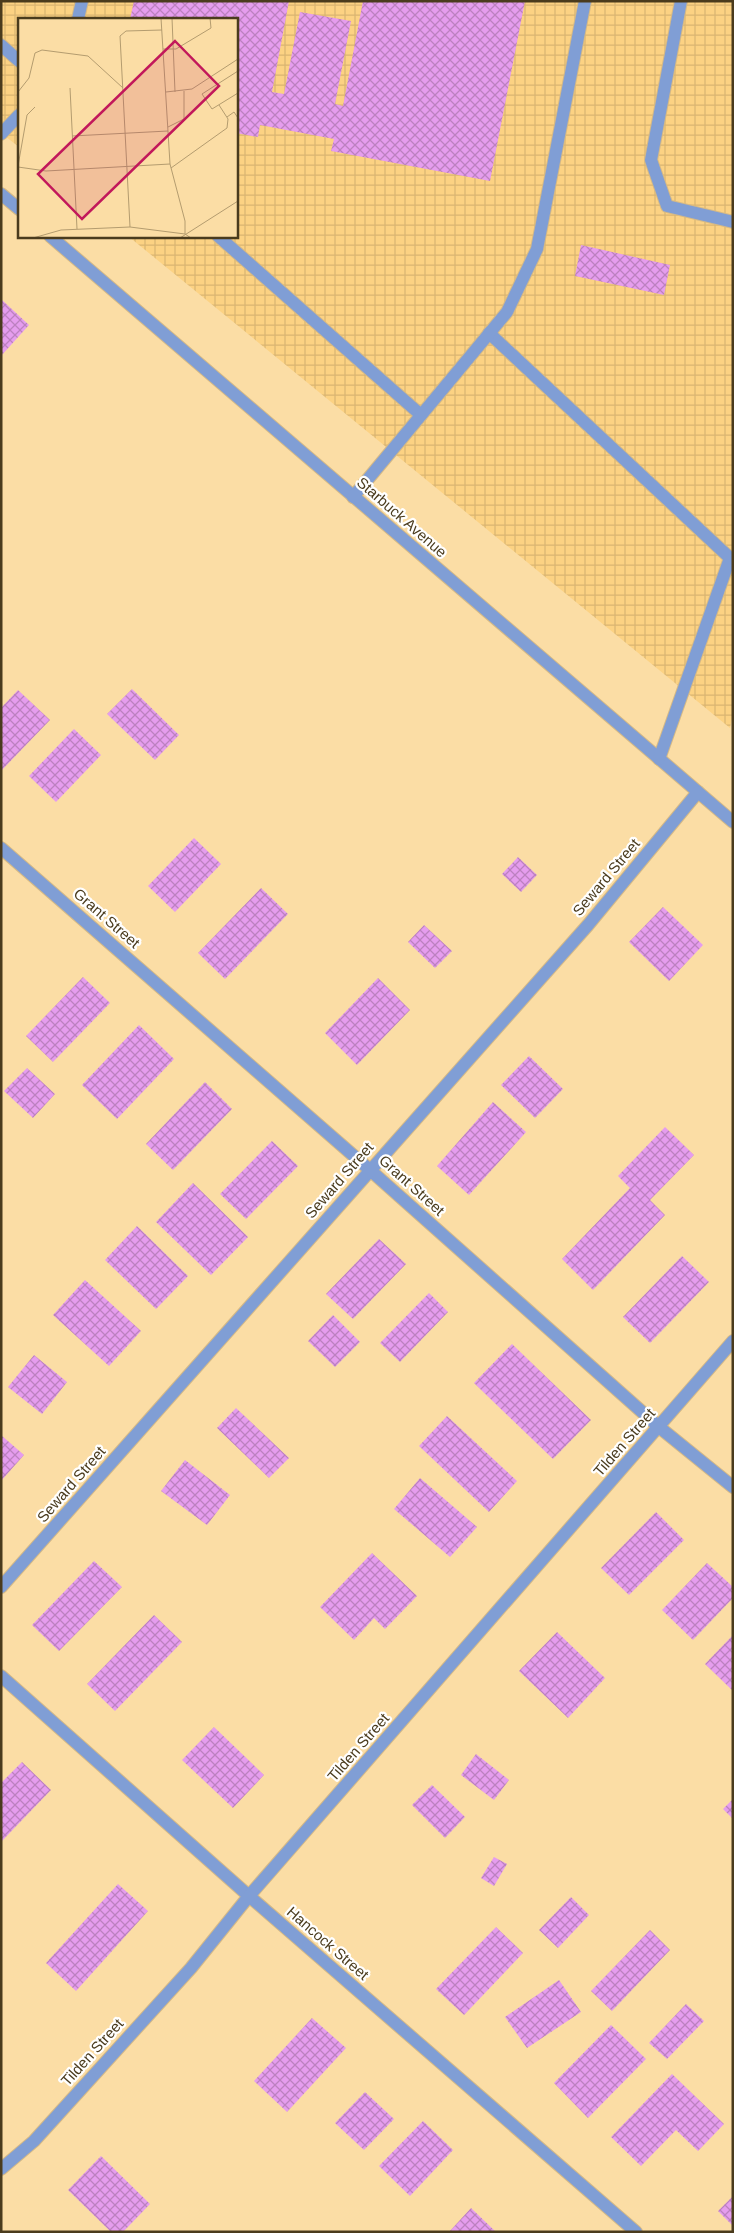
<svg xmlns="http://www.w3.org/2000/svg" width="734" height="2233" viewBox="0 0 734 2233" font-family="Arial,sans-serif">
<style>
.industrial{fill:url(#industrial-grid)}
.building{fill:url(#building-cross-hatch)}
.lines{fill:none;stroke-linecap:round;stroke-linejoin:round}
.minor-casing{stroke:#d4b987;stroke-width:14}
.minor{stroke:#809ed5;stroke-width:12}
.labels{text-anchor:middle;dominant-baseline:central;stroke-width:4.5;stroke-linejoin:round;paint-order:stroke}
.street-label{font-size:15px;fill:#4a3b1d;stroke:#fff}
.inset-road{fill:none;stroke:#b49c6f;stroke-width:1}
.view{fill:#c2185b;fill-opacity:0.15;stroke:#c2185b;stroke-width:2.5}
.inset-edge{fill:none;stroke:#4a3b1d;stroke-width:2.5}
</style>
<defs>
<pattern id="industrial-grid" width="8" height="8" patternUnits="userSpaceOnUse" patternTransform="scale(1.25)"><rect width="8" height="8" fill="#fcd283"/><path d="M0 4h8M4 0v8" fill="none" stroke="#dab571"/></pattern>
<pattern id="building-cross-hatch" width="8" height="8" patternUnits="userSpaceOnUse" patternTransform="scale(1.25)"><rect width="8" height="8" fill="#e59dee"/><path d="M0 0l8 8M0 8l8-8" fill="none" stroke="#bc81c0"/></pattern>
</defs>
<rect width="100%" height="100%" fill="#fbdda5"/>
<polygon class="industrial" points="1,1 733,1 733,714 730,728 128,236 236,236 236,19 19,19 19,147 1,133"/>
<g class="building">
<polygon points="134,1 289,1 272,92 284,94 300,12 351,21 335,104 343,106 363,1 525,1 490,181 331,151 334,139 260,125 258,137 236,133 236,19 130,19"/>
<polygon points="581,245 670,265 664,295 575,276"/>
<polygon points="1,299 29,325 1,356"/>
<polygon points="132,689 179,735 155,760 107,714"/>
<polygon points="18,690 50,720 1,771 1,708"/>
<polygon points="74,729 101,755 56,802 29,776"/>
<polygon points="194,838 221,864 175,912 148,886"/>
<polygon points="518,857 537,875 521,892 502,874"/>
<polygon points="261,888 288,914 225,979 198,953"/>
<polygon points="663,907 703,945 669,981 629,942"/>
<polygon points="424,925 452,951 435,968 408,942"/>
<polygon points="83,977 110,1003 53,1062 26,1036"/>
<polygon points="378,978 410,1010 357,1065 325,1033"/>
<polygon points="139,1025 174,1059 117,1119 82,1085"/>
<polygon points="529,1056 563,1089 535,1118 501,1085"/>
<polygon points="27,1068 55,1094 33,1118 4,1091"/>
<polygon points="205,1082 232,1109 173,1170 146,1144"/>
<polygon points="493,1102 526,1132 469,1195 437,1166"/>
<polygon points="665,1127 694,1155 650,1200 665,1215 593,1290 562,1259 630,1188 618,1176"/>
<polygon points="272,1141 298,1166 246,1219 220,1194"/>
<polygon points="193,1183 248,1237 211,1275 156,1222"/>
<polygon points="137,1226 188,1276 156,1309 105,1260"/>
<polygon points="379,1239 406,1264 353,1319 326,1294"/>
<polygon points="682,1256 709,1282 650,1343 623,1317"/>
<polygon points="85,1280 141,1331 109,1366 53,1315"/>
<polygon points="429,1293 448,1312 400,1362 380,1343"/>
<polygon points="333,1315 360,1342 335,1367 308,1341"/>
<polygon points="512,1344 591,1420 553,1459 474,1383"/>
<polygon points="34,1355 67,1382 42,1414 8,1387"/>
<polygon points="236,1408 289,1458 269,1478 217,1428"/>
<polygon points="447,1416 517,1481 489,1512 419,1446"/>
<polygon points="1,1435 24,1455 1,1481"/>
<polygon points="185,1460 230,1495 207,1525 161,1491"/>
<polygon points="420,1478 477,1527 450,1557 394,1509"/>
<polygon points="656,1512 684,1540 629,1595 601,1568"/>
<polygon points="372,1553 417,1596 385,1629 374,1618 354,1640 320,1607"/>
<polygon points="94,1561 122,1587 59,1651 32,1625"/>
<polygon points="707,1563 733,1587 733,1598 693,1640 662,1610"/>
<polygon points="154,1615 182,1642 115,1711 87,1684"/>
<polygon points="557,1632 605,1678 568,1718 519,1671"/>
<polygon points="733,1635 733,1691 705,1664"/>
<polygon points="214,1727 264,1775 233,1808 182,1760"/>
<polygon points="476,1754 509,1780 494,1800 461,1775"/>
<polygon points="22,1762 51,1790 1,1842 1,1783"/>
<polygon points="432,1785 465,1817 445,1838 412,1805"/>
<polygon points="733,1799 733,1819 723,1809"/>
<polygon points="494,1857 507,1864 494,1886 481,1878"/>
<polygon points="118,1884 148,1911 76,1991 46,1963"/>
<polygon points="571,1897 589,1915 558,1948 539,1930"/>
<polygon points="496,1927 523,1953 464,2015 436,1989"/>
<polygon points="650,1930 670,1950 612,2011 591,1991"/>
<polygon points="559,1980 581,2012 527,2048 505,2017"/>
<polygon points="686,2004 704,2021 667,2059 649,2043"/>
<polygon points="312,2018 346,2048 287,2112 254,2081"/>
<polygon points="611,2025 646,2059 588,2118 554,2083"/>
<polygon points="672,2074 724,2124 698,2151 676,2130 641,2166 611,2137"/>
<polygon points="365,2092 394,2119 364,2150 335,2123"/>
<polygon points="423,2121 453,2150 410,2196 379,2166"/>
<polygon points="101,2156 150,2204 123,2232 111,2232 68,2190"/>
<polygon points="733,2196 733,2226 718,2211"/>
<polygon points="471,2208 496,2232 449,2232"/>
</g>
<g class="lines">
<defs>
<g id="minor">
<polyline points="681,1 651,160 667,206 733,222"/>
<polyline points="78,19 82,1"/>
<polyline points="1,45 19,61"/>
<polyline points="1,134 19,115"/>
<polyline points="1,194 19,209"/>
<polyline points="50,236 733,822"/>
<polyline points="218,236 421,415"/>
<polyline points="489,333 730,558 659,759"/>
<polyline points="353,497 507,312 537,249 585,1"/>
<polyline points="1,848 370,1170 659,1427 733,1487"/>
<polyline points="1,1587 588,925 698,792"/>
<polyline points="1,1676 249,1896 636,2232"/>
<polyline points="1,2169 34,2141 191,1968 249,1896 733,1341"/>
</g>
</defs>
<use href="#minor" class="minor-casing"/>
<use href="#minor" class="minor"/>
</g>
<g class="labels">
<g class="street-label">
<text transform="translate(402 517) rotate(41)">Starbuck Avenue</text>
<text transform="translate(606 877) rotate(-50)">Seward Street</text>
<text transform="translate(107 918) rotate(41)">Grant Street</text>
<text transform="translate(339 1180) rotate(-49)">Seward Street</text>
<text transform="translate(412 1185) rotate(42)">Grant Street</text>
<text transform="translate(624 1442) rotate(-49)">Tilden Street</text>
<text transform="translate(71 1484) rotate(-49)">Seward Street</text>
<text transform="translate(358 1747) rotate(-49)">Tilden Street</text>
<text transform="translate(328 1943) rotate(41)">Hancock Street</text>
<text transform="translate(92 2052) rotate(-48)">Tilden Street</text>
</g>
</g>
<g transform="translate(18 18)">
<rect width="220" height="220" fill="#fbdda5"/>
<path class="inset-road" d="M143 0 152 146 167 203V216M154 0 157 74M145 31H158L193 10 192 0M220 53 184 76 194 91 220 75M52 70 59 211M0 74 11 60 17 35 24 32 70 38 105 70M148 74 174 71 220 41M209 99 216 94 220 100M150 109 166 101V73M54 118 150 113M0 148 9 97 17 89M0 149 28 153 152 146M153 150 209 110 210 101 201 87M112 209 102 18 108 13 144 12M15 220 43 212 112 209 167 216 173 220M162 220 220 183"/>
<path class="view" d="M157 23 201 68 64 201 20 156Z"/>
<rect width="220" height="220" class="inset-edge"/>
</g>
<rect width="734" height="2233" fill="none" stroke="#4a3b1d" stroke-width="5"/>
</svg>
